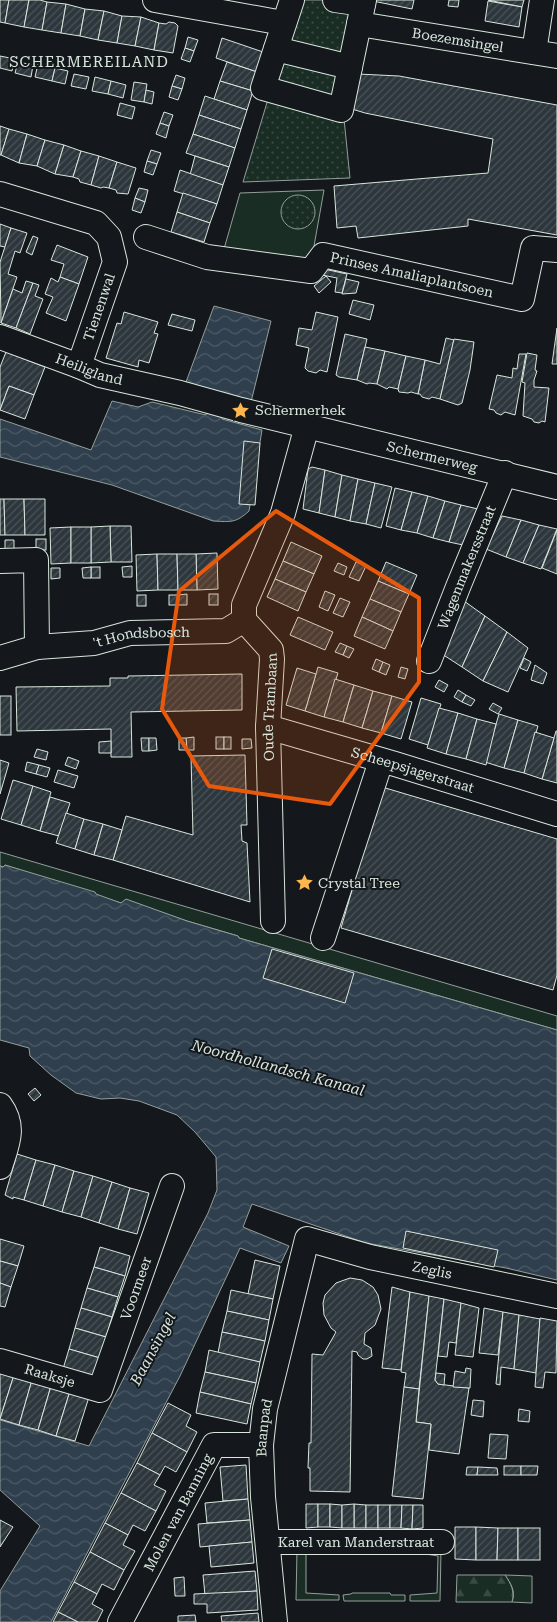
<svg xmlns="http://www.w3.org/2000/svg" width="557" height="1622" viewBox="0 0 557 1622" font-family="'Roboto Serif',serif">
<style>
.grass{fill:#1a2d24;stroke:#939e99}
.forest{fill:url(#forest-firs);stroke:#939e99}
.park{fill:url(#park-dots);stroke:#939e99}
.water{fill:url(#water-waves);stroke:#939e99}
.building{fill:url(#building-hatch);stroke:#d8e6dc}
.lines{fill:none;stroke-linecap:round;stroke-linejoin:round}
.street-casing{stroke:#d8e6dc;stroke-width:26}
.street{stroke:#14181c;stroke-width:24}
.marked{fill:#e8590c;fill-opacity:0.2;stroke:#e8590c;stroke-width:4;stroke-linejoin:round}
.labels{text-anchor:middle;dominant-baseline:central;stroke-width:4;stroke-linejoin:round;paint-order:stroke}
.street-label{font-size:14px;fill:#d8e6dc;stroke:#14181c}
.poi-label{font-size:14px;fill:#d8e6dc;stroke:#14181c;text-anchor:start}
.neighbourhood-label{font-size:15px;letter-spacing:1px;fill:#d8e6dc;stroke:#14181c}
.water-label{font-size:15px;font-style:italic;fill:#d8e6dc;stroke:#14181c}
</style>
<defs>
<pattern id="forest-firs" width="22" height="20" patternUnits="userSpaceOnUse" patternTransform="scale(1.25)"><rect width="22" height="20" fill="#1a2d24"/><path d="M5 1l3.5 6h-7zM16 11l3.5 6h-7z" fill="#3b4b43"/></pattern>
<pattern id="park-dots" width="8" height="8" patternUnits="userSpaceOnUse" patternTransform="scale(1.25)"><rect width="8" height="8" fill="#1a2d24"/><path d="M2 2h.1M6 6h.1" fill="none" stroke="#3b4b43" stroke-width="1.8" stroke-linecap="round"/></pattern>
<pattern id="water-waves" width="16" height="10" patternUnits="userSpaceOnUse" patternTransform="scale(1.25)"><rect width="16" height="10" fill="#2f3f4d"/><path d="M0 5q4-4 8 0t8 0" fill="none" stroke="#4c5b66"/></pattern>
<pattern id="building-hatch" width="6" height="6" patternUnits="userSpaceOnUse" patternTransform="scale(1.25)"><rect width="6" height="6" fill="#2c363c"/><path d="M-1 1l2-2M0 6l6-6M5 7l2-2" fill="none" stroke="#4a5358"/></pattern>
</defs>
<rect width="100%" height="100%" fill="#14181c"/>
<g class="grass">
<polygon points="324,190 311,263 224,249 240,193"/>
<polygon points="0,852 557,1016 557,1030 239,938 238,936 187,921 126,900 121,903 5,865 4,867 0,866"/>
<polygon points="297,1550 307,1554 306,1555 306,1593 339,1595 339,1600 296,1600"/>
<polygon points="441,1551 440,1601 410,1601 410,1595 437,1593 438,1556 419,1553"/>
<path d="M505 1575 532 1576V1603L512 1602C516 1591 511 1584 505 1575Z"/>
<polygon points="352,1593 390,1593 391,1595 405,1595 405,1601 344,1601 343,1595 351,1594"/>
</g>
<path class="forest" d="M457 1575H505C511 1584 515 1591 512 1602H456Z"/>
<g class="park">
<polygon points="298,0 361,0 343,109 350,178 243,182"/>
<circle cx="298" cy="212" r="17"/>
</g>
<g class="water">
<path d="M214 306 271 321 251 402 228 396 222 419 262 430 249 511C236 523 231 522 213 521L112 485 0 457V419L91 450 112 401 138 407 152 402 206 415 212 391 186 382Z"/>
<polygon points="5,865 95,892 96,894 121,903 126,899 187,921 238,936 239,938 557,1030 557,1280 506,1268 366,1243 252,1204 243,1227 289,1246 281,1263 240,1248 180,1376 51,1622 0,1622 0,1591 40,1526 0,1490 0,1420 89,1446 208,1213 217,1190 216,1157 195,1132 177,1115 139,1101 120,1098 101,1099 76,1093 51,1075 30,1056 29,1048 0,1040 0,866 3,867"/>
</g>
<g class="building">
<polygon points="0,0 9,0 5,23 0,22"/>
<polygon points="9,0 29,0 24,27 5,23"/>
<polygon points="29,0 40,0 47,2 42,30 24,27"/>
<polygon points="368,0 414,0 412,9"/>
<polygon points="449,0 459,0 458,7 448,6"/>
<polygon points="488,0 524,0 522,7"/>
<polygon points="488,1 522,7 519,27 485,21"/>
<polygon points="47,2 66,4 61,33 42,30"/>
<polygon points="66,4 85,9 80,36 61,33"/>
<polygon points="85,9 104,11 98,40 80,36"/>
<polygon points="104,11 122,16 117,43 98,40"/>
<polygon points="122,16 141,17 135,46 117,43"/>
<polygon points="141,17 159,23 154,50 135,46"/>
<polygon points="169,22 175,23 178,26 173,53 154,50 159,23 166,24"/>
<polygon points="188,37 198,40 194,51 185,48"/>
<polygon points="222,38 266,53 260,73 216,58"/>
<polygon points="185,48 194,51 190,62 181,59"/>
<polygon points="0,56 15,59 12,71 0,68"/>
<polygon points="18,62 33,65 31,77 15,73"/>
<polygon points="227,62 260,73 253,91 220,81"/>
<polygon points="38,64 55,68 52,81 35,77"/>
<polygon points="55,68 68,71 65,84 52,81"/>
<polygon points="74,74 89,77 86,89 71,86"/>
<polygon points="358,74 399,76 557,105 557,235 468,219 468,226 358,238 356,226 337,228 334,186 488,173 493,139 365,113 352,109"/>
<polygon points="176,75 185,78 182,89 172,86"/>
<polygon points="95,77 111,81 108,94 92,91"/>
<polygon points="111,81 126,85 123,98 108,94"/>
<polygon points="220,81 253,91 247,110 214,99"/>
<polygon points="134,82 147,84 144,102 131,100"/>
<polygon points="172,86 182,89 178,100 169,97"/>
<polygon points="146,90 154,92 152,104 144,102"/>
<polygon points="205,96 247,110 241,129 199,115"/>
<polygon points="120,103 135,107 132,119 117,115"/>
<polygon points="164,112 173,115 169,126 160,123"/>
<polygon points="199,115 241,129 235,148 193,134"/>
<polygon points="160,123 169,126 166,138 156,134"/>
<polygon points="0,126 9,129 1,155 0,155"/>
<polygon points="9,129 27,134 19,163 1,155"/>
<polygon points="27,134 45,140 37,166 19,163"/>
<polygon points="193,134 235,148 229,167 186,153"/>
<polygon points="45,140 64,145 55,174 37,166"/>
<polygon points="64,145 81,151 73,177 55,174"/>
<polygon points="151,150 161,153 157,164 147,161"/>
<polygon points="81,151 99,156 91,185 80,182 79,179 73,177"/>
<polygon points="99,156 117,162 109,188 103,187 101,188 91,185"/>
<polygon points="195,156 229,167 223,185 190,175"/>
<polygon points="147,161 157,164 153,175 144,172"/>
<polygon points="117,162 136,168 128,194 117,193 116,190 109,188"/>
<polygon points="180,170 223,185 217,204 174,191"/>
<polygon points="139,188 148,190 145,202 135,198"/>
<polygon points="183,193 217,204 210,223 177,212"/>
<polygon points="135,198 145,202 141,213 132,210"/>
<polygon points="177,212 210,223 204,242 171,232"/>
<polygon points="0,224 11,228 5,247 0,246"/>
<polygon points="11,228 27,233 20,253 15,251 8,274 17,277 1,323 0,262"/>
<polygon points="33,236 38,238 32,255 26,252"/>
<polygon points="57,245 88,257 79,284 60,277 64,264 51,260"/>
<polygon points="324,269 347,274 342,293 335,292 337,278 322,275"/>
<polygon points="326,276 331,282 319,293 314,286"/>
<polygon points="60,277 79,284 66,321 46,313 53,297 45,294 51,278 58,282"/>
<polygon points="346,279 359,282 356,293 342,294"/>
<polygon points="26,281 33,283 16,328 1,323 13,289 22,293"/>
<polygon points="33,283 39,285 35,296 43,299 30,334 16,328"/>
<polygon points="353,300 374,305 370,320 349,314"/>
<polygon points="124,312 158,322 154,333 158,334 149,363 139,360 138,367 106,358 117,323 121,324"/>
<polygon points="316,312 338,317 327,372 320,370 316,373 308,371 305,368 309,348 296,345 299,328 312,330"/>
<polygon points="172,314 195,320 192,331 168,325"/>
<polygon points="557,328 557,364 552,364"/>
<polygon points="345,334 367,339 357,380 339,377 336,375"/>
<polygon points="446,338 454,340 440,399 432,397 429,399 422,397 420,394 418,394 425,360 440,364"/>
<polygon points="454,339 474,342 470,370 462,403 458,405 440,399"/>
<polygon points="365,347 385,351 377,384 369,383 367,384 357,380"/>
<polygon points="385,351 406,356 398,389 389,387 387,389 377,384"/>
<polygon points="6,352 45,367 34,395 9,386 0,410 0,367"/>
<polygon points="527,353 537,355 535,370 537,371 534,380 534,387 549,388 545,422 542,421 539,423 534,422 532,419 523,416 525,383 522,382"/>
<polygon points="519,354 526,354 515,415 505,412 501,415 496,413 494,410 489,409 497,375 512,378 513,368 517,369"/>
<polygon points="406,356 425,360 418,394 411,392 408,393 399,392 398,389"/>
<polygon points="9,386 34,395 25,419 0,410"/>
<polygon points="244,441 260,443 255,505 239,504"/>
<polygon points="312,467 325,470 319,513 303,509 308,469"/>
<polygon points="325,470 342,475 335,517 319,513"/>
<polygon points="342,475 358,479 350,521 335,517"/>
<polygon points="358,479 375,483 366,524 350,521"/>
<polygon points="375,483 392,487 381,528 366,524"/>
<polygon points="395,488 412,492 401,530 386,526"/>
<polygon points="412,492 428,496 417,533 401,530"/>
<polygon points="428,496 445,501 433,538 417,533"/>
<polygon points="0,499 4,499 5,535 0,535"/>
<polygon points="4,499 24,499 25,535 5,535"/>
<polygon points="24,499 45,499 45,535 25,535"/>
<polygon points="445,501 461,505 449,542 433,538"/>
<polygon points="461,505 478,509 463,545 449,542"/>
<polygon points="502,516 521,520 506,557 486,549"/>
<polygon points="521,520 539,525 523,563 506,557"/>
<polygon points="539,525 557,529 541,569 523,563"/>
<polygon points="110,526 131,526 132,562 111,562"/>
<polygon points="110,526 111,562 91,563 91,527"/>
<polygon points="71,527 71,563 51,564 50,528"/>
<rect x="71" y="527" width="20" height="36"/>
<polygon points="557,530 557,574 542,568"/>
<rect x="36" y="539" width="10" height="11"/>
<polygon points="5,540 14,540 14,551 5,550"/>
<polygon points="291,542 322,556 314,574 283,561"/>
<polygon points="217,553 218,589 197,590 196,554"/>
<polygon points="157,554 158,590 137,591 136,555"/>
<polygon points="157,554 177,554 178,590 158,590"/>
<polygon points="177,554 196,554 197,590 178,590"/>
<polygon points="283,561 314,574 306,592 275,579"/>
<polygon points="356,562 366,566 359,581 349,577"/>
<polygon points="386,562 417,575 409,594 378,581"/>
<polygon points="338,563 347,567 344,575 334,571"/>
<polygon points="132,566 132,577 123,577 122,567"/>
<rect x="91" y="567" width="9" height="11"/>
<polygon points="91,567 91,578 83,578 82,568"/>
<polygon points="51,568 60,568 60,578 51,579"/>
<polygon points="275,579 306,592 298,611 267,597"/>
<polygon points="378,581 409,594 401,612 370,599"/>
<polygon points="325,591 335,595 328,611 319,607"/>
<polygon points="187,594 187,605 178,605 178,595"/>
<rect x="209" y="594" width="9" height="11"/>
<rect x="137" y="595" width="9" height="11"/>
<rect x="169" y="595" width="9" height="10"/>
<polygon points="340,598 350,602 343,617 333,613"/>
<polygon points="370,599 401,612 393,631 362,617"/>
<polygon points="464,601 485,616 462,667 442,654"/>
<polygon points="485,616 507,632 483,681 462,667"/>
<polygon points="298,617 333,632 325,650 290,635"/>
<polygon points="362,617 393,631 385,649 354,636"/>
<polygon points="507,632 528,648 508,692 483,681"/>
<polygon points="340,643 347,646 343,655 335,652"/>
<polygon points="347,646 354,649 349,658 343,655"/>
<polygon points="524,658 531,662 527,671 520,668"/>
<polygon points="376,659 383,662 379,672 372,669"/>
<polygon points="383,662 390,665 386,675 379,672"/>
<polygon points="535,665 547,673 543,684 531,680"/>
<polygon points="318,667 338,673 324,717 305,711"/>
<polygon points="401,667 408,669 405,679 398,677"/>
<polygon points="297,668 316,674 305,711 286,705"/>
<polygon points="242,674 242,710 131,712 132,757 111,757 111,729 17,731 16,687 110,686 110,678 128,678 128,676"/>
<polygon points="335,679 354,685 343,722 324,717"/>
<polygon points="439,680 448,685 444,692 435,687"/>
<polygon points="354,685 373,691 362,728 343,722"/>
<polygon points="458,690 466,695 462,702 454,697"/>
<polygon points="373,691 392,696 381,733 362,728"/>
<polygon points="466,695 475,700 471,706 462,702"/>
<rect x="0" y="696" width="11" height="39"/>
<polygon points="392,696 412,702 401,739 381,733"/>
<polygon points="421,698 441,704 428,745 409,739"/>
<polygon points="493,703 502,708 498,714 489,709"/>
<polygon points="439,708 458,713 446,754 427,748"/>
<polygon points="458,713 477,719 466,759 446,754"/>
<polygon points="499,714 518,720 504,768 485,762"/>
<polygon points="477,719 496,724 486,765 466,759"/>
<polygon points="518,720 538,726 524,773 504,768"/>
<polygon points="556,731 557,731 557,783 542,779"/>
<polygon points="535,732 554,738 542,779 524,773"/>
<polygon points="194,737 194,750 187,750 186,738"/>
<rect x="216" y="737" width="8" height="12"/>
<rect x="224" y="737" width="7" height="12"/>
<polygon points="141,738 149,738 149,751 142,751"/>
<polygon points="149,738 156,738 157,750 149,751"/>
<polygon points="179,738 186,738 187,750 179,750"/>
<polygon points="242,739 251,739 252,748 242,749"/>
<polygon points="111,741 111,753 99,753 99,742"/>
<polygon points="37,749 48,752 46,760 34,757"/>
<polygon points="245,755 247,825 241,825 242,841 247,843 250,902 113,860 126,816 193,835 191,756"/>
<polygon points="68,757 79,761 76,769 65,765"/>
<polygon points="0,760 9,763 0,794"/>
<polygon points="27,762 39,765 36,774 25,771"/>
<polygon points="39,765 50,768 47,777 36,774"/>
<polygon points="58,770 78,776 74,788 54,782"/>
<polygon points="13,780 33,786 21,825 1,819"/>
<polygon points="33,786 51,792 40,831 21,825"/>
<polygon points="382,787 557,839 557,975 553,990 341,928 359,866 356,864"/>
<polygon points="50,797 70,803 59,836 40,831"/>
<polygon points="66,813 84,819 75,849 56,843"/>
<polygon points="84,819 103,824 94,855 75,849"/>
<polygon points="103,824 122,830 113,860 94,855"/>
<polygon points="272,949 354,973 345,1003 263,978"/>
<polygon points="35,1088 41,1095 34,1101 28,1094"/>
<polygon points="17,1154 36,1160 24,1200 13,1197 13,1199 5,1195"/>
<polygon points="36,1160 55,1165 43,1206 24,1200"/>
<polygon points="55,1165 74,1171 62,1212 43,1206"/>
<polygon points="74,1171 93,1176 81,1217 62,1212"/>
<polygon points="93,1176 112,1182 99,1223 81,1217"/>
<polygon points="112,1182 130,1188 118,1229 99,1223"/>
<polygon points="130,1188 149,1193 137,1234 118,1229"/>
<polygon points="406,1231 498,1250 494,1267 403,1248"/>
<polygon points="0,1239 24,1246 18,1266 0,1261"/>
<polygon points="100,1247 130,1256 125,1276 94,1267"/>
<polygon points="255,1260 280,1266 273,1299 248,1294"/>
<polygon points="0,1261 18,1266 11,1287 0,1283"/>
<polygon points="94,1267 125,1276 118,1297 87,1288"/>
<polygon points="350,1278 362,1280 373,1287 378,1295 381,1309 375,1325 365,1333 364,1344 371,1348 372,1356 367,1359 363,1359 358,1355 357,1352 352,1351 350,1492 310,1491 310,1468 308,1468 309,1443 311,1443 312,1354 323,1355 336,1332 331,1328 324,1315 323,1303 325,1295 336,1283"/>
<polygon points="0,1283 11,1287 5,1307 0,1306"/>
<polygon points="392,1287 410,1292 401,1370 382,1368"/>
<polygon points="87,1288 118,1297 112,1317 81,1308"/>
<polygon points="231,1290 273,1299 269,1320 227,1311"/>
<polygon points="410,1292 429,1296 419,1389 404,1387 406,1373 401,1372"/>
<polygon points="429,1296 444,1299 435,1380 438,1384 469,1388 459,1454 429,1450 431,1424 416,1422"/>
<polygon points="444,1299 461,1303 456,1343 449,1342 447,1357 438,1356"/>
<polygon points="461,1303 479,1308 473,1357 455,1355"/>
<polygon points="81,1308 112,1317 106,1337 75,1328"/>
<polygon points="484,1308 503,1312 498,1355 479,1353"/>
<polygon points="227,1311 269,1320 265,1341 222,1332"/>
<polygon points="503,1312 519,1315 514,1369 501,1367 500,1385 496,1384"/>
<polygon points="519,1315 540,1319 536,1373 514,1369"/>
<polygon points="540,1318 557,1321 556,1373 545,1372 543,1388 535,1387"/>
<polygon points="75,1328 106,1337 100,1358 69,1349"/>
<polygon points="222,1332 265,1341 260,1362 218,1353"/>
<polygon points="69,1349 100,1358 94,1378 63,1369"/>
<polygon points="209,1350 260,1362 256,1383 205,1372"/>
<polygon points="466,1368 471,1369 470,1388 453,1387 455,1371 465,1373"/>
<polygon points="0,1370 14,1375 0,1419"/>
<polygon points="205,1372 256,1383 251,1404 200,1392"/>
<polygon points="436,1373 445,1374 444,1385 438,1384 435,1380"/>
<polygon points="14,1375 32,1380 19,1425 0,1419"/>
<polygon points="32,1380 51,1386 38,1430 19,1425"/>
<polygon points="51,1386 70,1391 56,1436 38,1430"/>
<polygon points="404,1387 419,1389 416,1422 431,1424 423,1499 392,1496"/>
<polygon points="70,1391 89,1397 75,1441 56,1436"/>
<polygon points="200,1392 251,1404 247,1424 196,1413"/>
<polygon points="473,1400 484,1401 483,1417 471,1415"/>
<polygon points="168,1403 191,1415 186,1426 197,1432 187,1452 152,1433"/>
<polygon points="519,1409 530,1411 529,1422 518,1421"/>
<polygon points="152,1433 187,1452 176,1472 165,1466 160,1475 137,1463"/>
<polygon points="490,1434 508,1435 506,1459 488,1458"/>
<polygon points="137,1463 160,1475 154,1485 166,1491 156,1511 121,1493"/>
<polygon points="246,1465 248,1499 223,1501 220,1467"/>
<rect x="504" y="1466" width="17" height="9"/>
<polygon points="521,1466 538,1466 537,1475 521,1475"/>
<polygon points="467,1467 478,1467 477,1475 466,1475"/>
<polygon points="478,1467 497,1468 498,1475 477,1475"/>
<polygon points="121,1493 156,1511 145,1531 133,1525 128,1535 105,1523"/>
<polygon points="248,1499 250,1520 207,1523 205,1503"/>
<polygon points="306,1504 318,1504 318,1527 306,1528"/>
<rect x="318" y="1504" width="12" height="23"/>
<polygon points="330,1504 342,1505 342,1528 330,1527"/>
<polygon points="354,1504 366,1505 366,1528 354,1528"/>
<polygon points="354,1504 354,1528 342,1528 342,1505"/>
<rect x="366" y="1505" width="12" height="23"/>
<rect x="378" y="1505" width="12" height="23"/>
<polygon points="390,1505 402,1505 401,1528 390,1528"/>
<polygon points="402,1505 413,1505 412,1529 401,1528"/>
<polygon points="413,1505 423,1505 423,1528 412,1529"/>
<polygon points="0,1520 13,1527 0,1547"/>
<polygon points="250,1520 252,1542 200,1547 198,1524"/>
<polygon points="105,1523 128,1535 123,1545 135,1551 124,1570 90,1552"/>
<polygon points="455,1527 476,1527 476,1560 455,1559"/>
<polygon points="476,1527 498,1528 497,1560 476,1560"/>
<polygon points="498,1528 518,1528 518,1560 497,1560"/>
<rect x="518" y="1528" width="22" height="32"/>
<polygon points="252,1542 254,1563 211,1567 209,1546"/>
<polygon points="90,1552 124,1570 114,1590 102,1584 97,1594 74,1582"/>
<polygon points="255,1571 257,1591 205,1595 203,1575"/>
<polygon points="184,1577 185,1596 175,1596 174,1578"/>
<polygon points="74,1582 97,1594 92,1604 103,1610 97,1622 78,1622 58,1612"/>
<polygon points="257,1591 258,1610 207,1613 207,1604 194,1604 194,1594"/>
<polygon points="58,1612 78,1622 53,1622"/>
<polygon points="258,1613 259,1622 222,1622 221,1616"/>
<polygon points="195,1615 196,1622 178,1622 178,1616"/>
</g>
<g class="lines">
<defs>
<g id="street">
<polyline points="155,0 283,23"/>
<polyline points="292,0 263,88 341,110 364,0"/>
<polyline points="335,0 363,4"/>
<path id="s1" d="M359 24 557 56"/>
<polyline points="276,49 350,67"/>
<polyline points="534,52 542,0"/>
<polyline points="0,194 96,223 109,237 115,262 79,366"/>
<path id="s2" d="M146 237 207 257 311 271 323 255 522 299 533 248 557 250"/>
<path id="s3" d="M0 337 79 366 100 375 180 393 241 410 557 487"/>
<polyline points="0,561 36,560 37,647"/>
<path id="s4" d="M0 658 37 647 94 643 130 633 226 631 244 620"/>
<path id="s5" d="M429 661 458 587 505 473"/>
<path id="s6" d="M268 727 395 764 557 814"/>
<path id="s7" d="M273 921 268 727 272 659 271 650 244 620V605L283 513 307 426"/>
<polyline points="323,938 381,761"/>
<path d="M0 1105C16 1127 7 1144 0 1167"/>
<path id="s8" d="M0 1361 100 1390 172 1186"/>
<path id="s9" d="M268 1542H442"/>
<path id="s10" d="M120 1622 214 1445H261"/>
<path id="s11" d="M275 1622 263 1497 261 1445 265 1409 307 1239 370 1257 557 1296"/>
</g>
</defs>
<use href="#street" class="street-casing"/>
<use href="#street" class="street"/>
</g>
<path class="marked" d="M276 511 419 598V682L330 804 209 786 162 709 179 591Z"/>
<defs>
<symbol id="sight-bare" viewBox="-9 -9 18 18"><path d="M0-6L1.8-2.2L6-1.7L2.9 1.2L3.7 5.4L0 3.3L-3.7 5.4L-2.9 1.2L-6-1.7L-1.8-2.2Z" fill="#ffb74d" stroke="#14181c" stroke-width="2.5" paint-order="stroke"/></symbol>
</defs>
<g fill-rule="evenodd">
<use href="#sight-bare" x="228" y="398" width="25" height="25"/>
<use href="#sight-bare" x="292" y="870" width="25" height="25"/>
</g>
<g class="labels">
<g class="street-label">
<text stroke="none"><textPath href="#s1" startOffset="100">Boezemsingel</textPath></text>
<text stroke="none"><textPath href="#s2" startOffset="280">Prinses Amaliaplantsoen</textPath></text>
<text transform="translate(99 307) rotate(-71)">Tienenwal</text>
<text stroke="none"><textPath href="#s3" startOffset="95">Heiligland</textPath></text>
<text stroke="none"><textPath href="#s3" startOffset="449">Schermerweg</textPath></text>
<text stroke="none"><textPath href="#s5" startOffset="101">Wagenmakersstraat</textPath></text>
<text stroke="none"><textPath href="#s4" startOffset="144">'t Hondsbosch</textPath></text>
<text stroke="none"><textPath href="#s7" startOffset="214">Oude Trambaan</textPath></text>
<text stroke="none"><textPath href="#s6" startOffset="151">Scheepsjagerstraat</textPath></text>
<text stroke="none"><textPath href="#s11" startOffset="518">Zeglis</textPath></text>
<text stroke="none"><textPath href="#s8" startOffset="212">Voormeer</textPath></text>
<text stroke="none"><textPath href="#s8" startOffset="52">Raaksje</textPath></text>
<text stroke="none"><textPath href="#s11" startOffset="195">Baanpad</textPath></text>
<text stroke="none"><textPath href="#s10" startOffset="124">Molen van Banning</textPath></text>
<text stroke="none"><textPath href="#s9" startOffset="88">Karel van Manderstraat</textPath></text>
</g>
<g class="poi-label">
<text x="255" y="410">Schermerhek</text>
<text x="318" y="883">Crystal Tree</text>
</g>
<g class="neighbourhood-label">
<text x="89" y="62">SCHERMEREILAND</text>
</g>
<g class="water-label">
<text transform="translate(278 1068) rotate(15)">Noordhollandsch Kanaal</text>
<text transform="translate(153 1349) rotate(-62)">Baansingel</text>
</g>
</g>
</svg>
